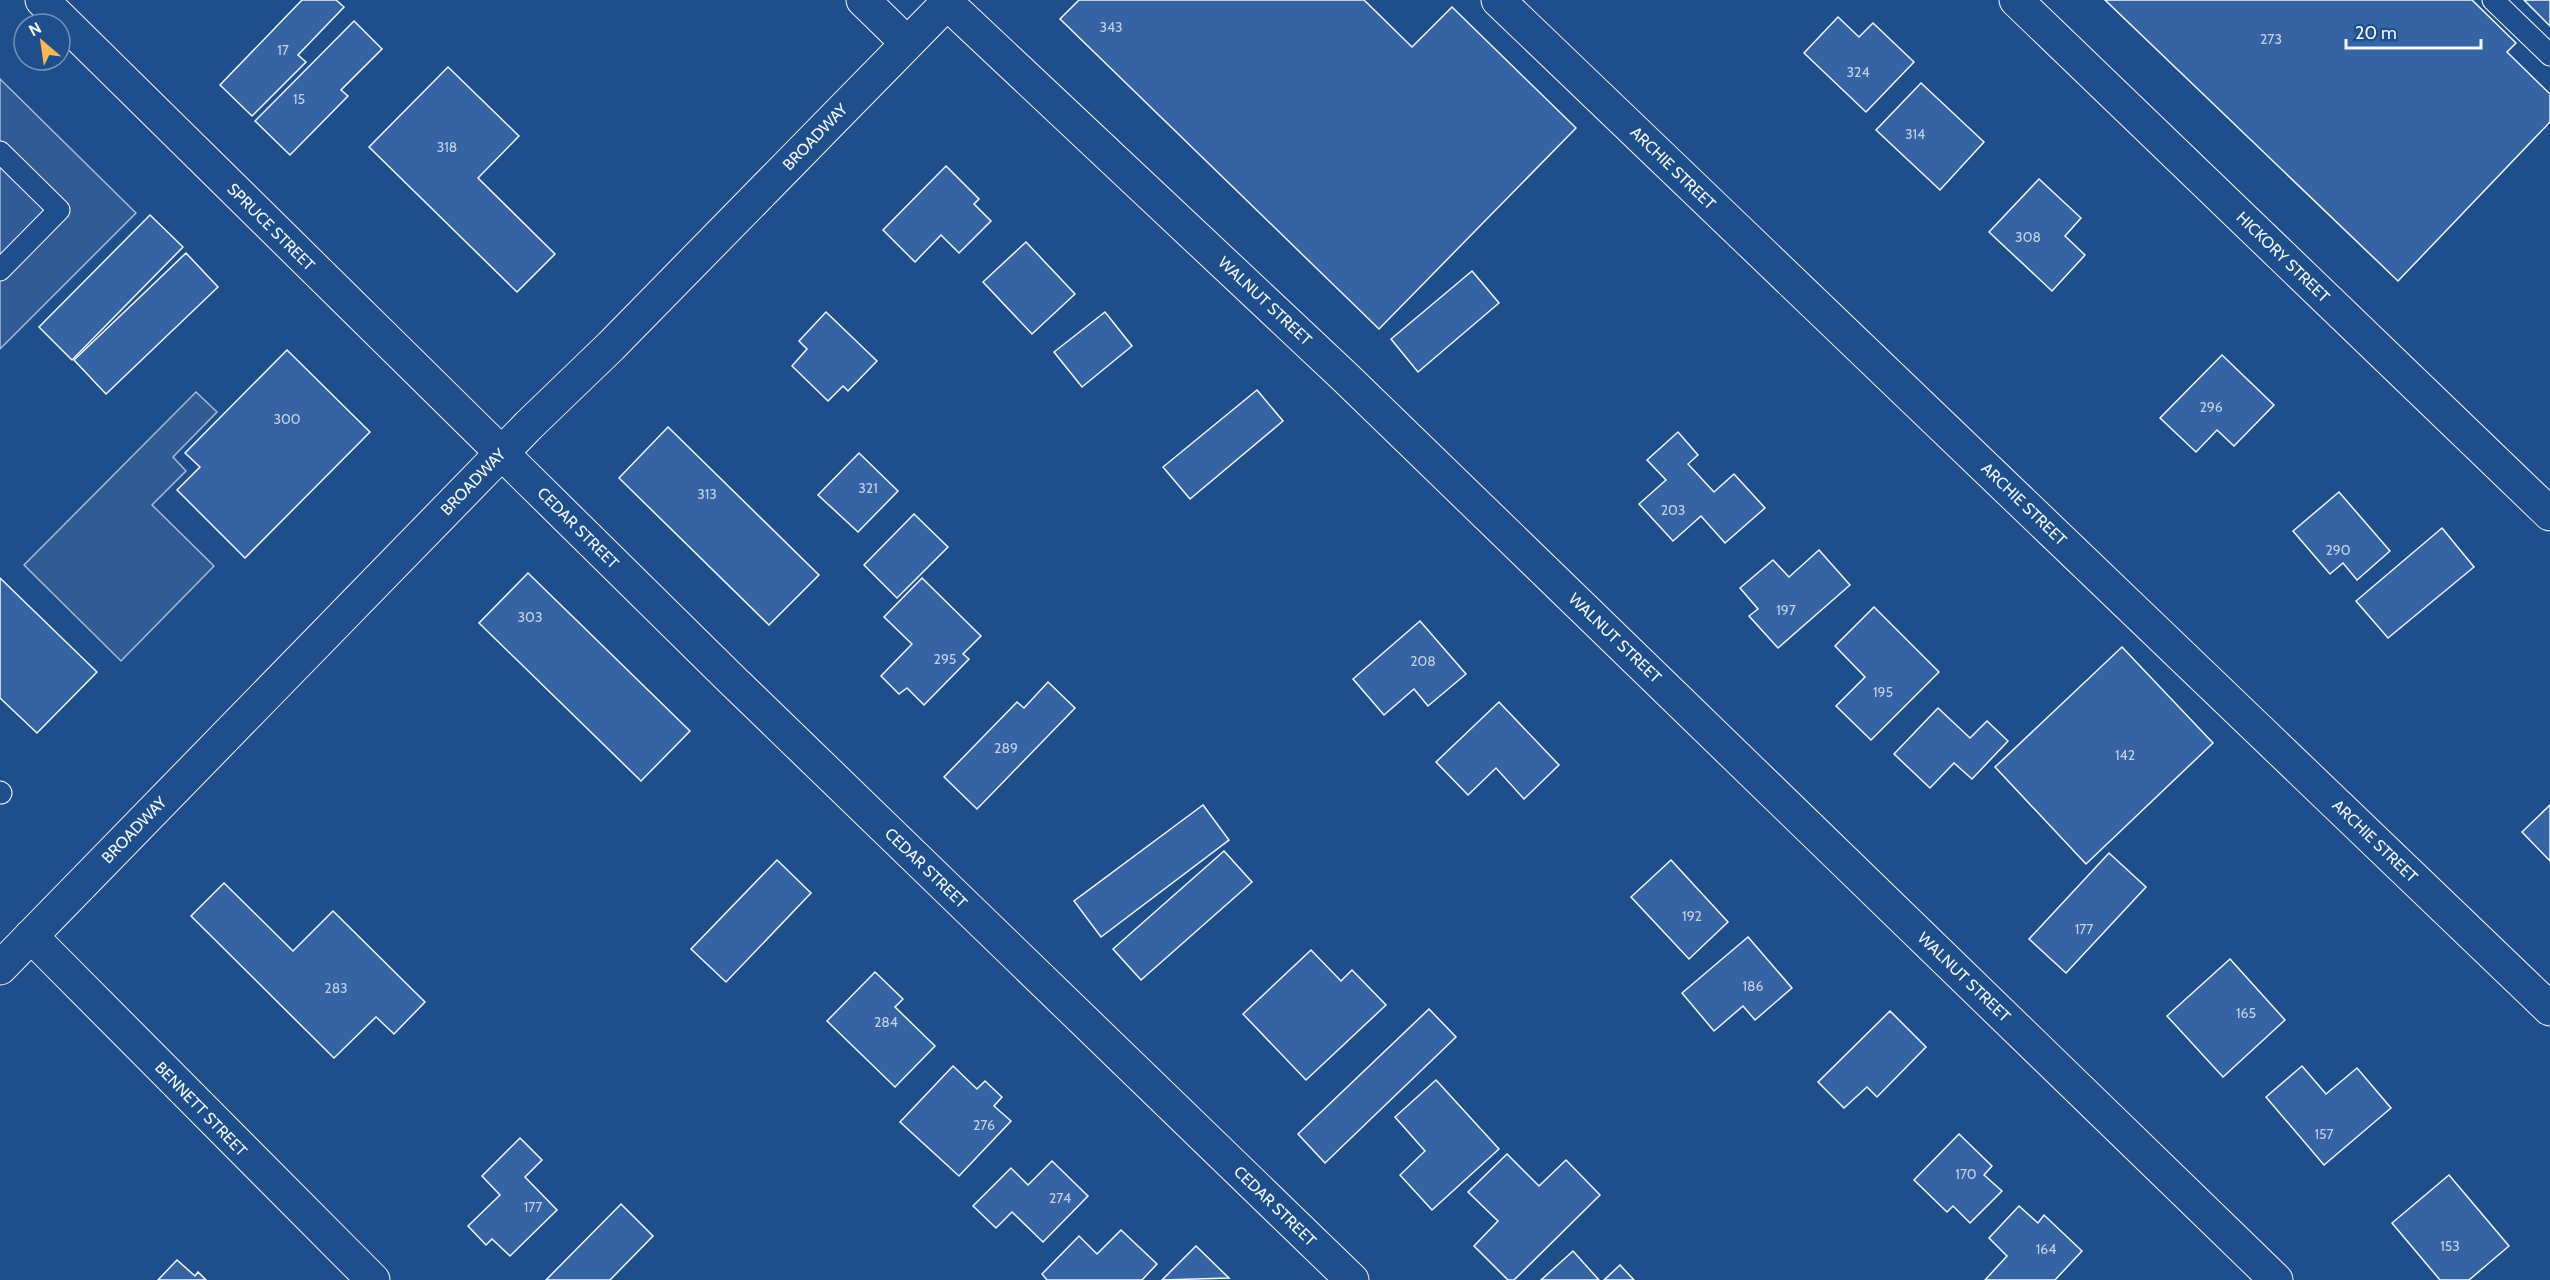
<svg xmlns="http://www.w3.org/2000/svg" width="2550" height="1280" viewBox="0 0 2550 1280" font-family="Cabin,sans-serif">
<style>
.parking{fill:#305b95;stroke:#a8bbd7;stroke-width:1.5}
.building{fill:#3563a3;stroke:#f2f6ff;stroke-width:1.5}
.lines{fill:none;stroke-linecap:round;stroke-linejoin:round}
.lane-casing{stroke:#f2f6ff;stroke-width:23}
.street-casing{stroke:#f2f6ff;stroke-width:35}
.primary-casing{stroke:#f2f6ff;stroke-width:35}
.lane{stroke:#1f4e8c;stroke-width:21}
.street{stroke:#1f4e8c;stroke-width:33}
.primary{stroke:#1f4e8c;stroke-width:33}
.labels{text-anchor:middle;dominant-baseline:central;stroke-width:4.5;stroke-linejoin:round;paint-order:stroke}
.number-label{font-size:14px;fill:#c3d1e8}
.street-label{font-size:16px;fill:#f2f6ff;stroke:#1f4e8c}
</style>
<rect width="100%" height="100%" fill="#1f4e8c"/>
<g class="parking">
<polygon points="0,79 136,213 0,349"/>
<polygon points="196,392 217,412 173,457 186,471 152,505 214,566 121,661 24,565"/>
</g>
<g class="building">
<polygon points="302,0 336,0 344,7 298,55 306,62 252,116 220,85"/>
<polygon points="1079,0 1364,0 1412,47 1452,7 1576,128 1379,329 1060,19"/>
<polygon points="2105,0 2472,0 2516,43 2507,52 2550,94 2550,122 2398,281"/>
<polygon points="2524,0 2550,0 2550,26"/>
<polygon points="1838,17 1859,37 1873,23 1914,62 1866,112 1804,53"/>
<polygon points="354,21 382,49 341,90 348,96 290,155 255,121"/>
<polygon points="448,67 519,136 478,178 555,254 517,292 369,147"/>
<polygon points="1921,83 1984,142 1940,190 1876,130"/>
<polygon points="946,166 979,199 974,204 991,221 959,253 941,235 915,262 883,230"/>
<polygon points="2039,179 2081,218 2065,236 2085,255 2052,291 1989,232"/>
<polygon points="150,215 183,247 72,360 39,327"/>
<polygon points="1026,242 1075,294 1032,334 983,282"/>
<polygon points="186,253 218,287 106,394 74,360"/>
<polygon points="1472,271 1499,303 1418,372 1391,339"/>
<polygon points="826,312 877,361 848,391 843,386 828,401 792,366 807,349 799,341"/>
<polygon points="1105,312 1132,346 1082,387 1054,352"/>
<polygon points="287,350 370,432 245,558 177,490 200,467 185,453"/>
<polygon points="2222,355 2274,405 2234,446 2217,430 2196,452 2160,418"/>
<polygon points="1257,390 1283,421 1190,499 1163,467"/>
<polygon points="668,427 819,575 769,625 619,478"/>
<polygon points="1678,432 1698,455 1688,464 1714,492 1734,474 1765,508 1725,543 1701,516 1673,541 1639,504 1666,480 1647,460"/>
<polygon points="859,453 898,491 858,532 818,495"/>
<polygon points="2339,492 2390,551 2357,580 2343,563 2330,574 2293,531"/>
<polygon points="914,514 948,547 897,598 864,565"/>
<polygon points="2442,528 2474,567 2388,638 2356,601"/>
<polygon points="1819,550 1850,585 1778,648 1749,616 1758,609 1740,588 1773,560 1789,577"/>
<polygon points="528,573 690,731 641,781 479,623"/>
<polygon points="0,578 97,672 37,733 0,698"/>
<polygon points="922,578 981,636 963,654 969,659 924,705 907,688 899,694 881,676 912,644 884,617"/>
<polygon points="1874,607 1939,672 1871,740 1836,706 1865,677 1835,646"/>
<polygon points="1420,621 1466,674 1428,706 1414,689 1384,715 1353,679"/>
<polygon points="2122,647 2213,743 2086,864 1995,767"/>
<polygon points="1048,682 1075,708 977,809 944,777 1017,702 1024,708"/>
<polygon points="1499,702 1559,765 1524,799 1496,768 1468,795 1436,762"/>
<polygon points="1938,708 1970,738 1987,721 2008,741 1972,779 1954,763 1930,788 1894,754"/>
<polygon points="1203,805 1229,840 1101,937 1074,901"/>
<polygon points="2550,805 2550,861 2522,832"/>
<polygon points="1224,851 1252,882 1141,980 1113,949"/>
<polygon points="2109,853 2146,887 2066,973 2029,939"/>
<polygon points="777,860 811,893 726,982 691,949"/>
<polygon points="1671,860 1728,922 1689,959 1631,897"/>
<polygon points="224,883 293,951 333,911 425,1002 394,1034 376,1017 334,1058 191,916"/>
<polygon points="1748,937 1792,988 1755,1020 1743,1006 1714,1031 1682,993"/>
<polygon points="1311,950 1341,981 1352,970 1386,1005 1306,1080 1243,1014"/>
<polygon points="2230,959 2285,1020 2223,1077 2167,1016"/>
<polygon points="875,972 903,999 895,1007 935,1046 895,1087 827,1021"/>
<polygon points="1429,1009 1456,1037 1325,1163 1298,1134"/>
<polygon points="1890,1011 1926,1047 1877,1097 1867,1087 1844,1108 1818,1082"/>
<polygon points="953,1066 977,1089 985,1081 1002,1097 994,1106 1011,1121 959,1176 900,1122"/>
<polygon points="2302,1066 2326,1094 2357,1068 2391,1108 2324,1165 2266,1097"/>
<polygon points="1436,1080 1499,1149 1432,1210 1400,1175 1425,1151 1395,1117"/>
<polygon points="1959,1134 1992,1166 1984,1175 2002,1191 1970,1223 1953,1206 1947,1212 1914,1180"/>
<polygon points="520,1138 542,1160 525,1177 557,1210 510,1256 492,1239 486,1245 468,1226 500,1195 482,1176"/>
<polygon points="1507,1154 1539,1186 1566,1160 1600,1195 1514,1280 1508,1280 1474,1246 1498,1221 1468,1192"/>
<polygon points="1052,1161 1088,1196 1043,1242 1012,1212 996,1228 973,1206 1011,1168 1028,1185"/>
<polygon points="2449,1175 2509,1246 2469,1280 2440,1280 2392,1223"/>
<polygon points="621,1204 653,1236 610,1280 546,1280"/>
<polygon points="2019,1206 2038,1223 2044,1215 2082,1251 2055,1280 1985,1280 2007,1256 1989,1238"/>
<polygon points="1121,1230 1157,1264 1142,1280 1047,1280 1042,1274 1079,1236 1097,1254"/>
<polygon points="1196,1246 1229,1278 1162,1280"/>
<polygon points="1573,1251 1599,1280 1541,1280"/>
<polygon points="177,1260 195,1276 198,1272 206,1280 158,1280"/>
<polygon points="1620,1265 1634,1280 1604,1280"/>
</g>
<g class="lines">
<defs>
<g id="lane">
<polyline points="2493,0 2550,55"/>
<polyline points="0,152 59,210 0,270"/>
<polyline points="0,792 1,793"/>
</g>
<g id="street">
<polyline points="42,0 730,678 1352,1280"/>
<polyline points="863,0 907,43"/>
<polyline points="1498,0 2550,1009"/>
<polyline points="2016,0 2550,514"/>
<polyline points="947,3 1346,378 2276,1280"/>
<polyline points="31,936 373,1280"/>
</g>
<polyline id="primary" points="0,968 529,425 611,346 950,0"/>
</defs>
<use href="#lane" class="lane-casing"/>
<use href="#street" class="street-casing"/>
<use href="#primary" class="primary-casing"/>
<use href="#lane" class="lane"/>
<use href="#street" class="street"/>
<use href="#primary" class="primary"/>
</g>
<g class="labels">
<g class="number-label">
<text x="1111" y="27">343</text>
<text x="2271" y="39">273</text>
<text x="283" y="50">17</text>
<text x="1858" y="72">324</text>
<text x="299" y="99">15</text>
<text x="1915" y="134">314</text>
<text x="447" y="147">318</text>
<text x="2028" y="237">308</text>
<text x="2211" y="407">296</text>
<text x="287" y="419">300</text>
<text x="868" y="488">321</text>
<text x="707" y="494">313</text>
<text x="1673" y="510">203</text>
<text x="2338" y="550">290</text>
<text x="1786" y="610">197</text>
<text x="530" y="617">303</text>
<text x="945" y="659">295</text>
<text x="1423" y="661">208</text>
<text x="1883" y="692">195</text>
<text x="1006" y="748">289</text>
<text x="2125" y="755">142</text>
<text x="1692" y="916">192</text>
<text x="2084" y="929">177</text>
<text x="1753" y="986">186</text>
<text x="336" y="988">283</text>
<text x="2246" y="1013">165</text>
<text x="886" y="1022">284</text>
<text x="984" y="1125">276</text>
<text x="2324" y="1134">157</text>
<text x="1966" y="1174">170</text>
<text x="1060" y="1198">274</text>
<text x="533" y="1207">177</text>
<text x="2450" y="1246">153</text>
<text x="2046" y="1249">164</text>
</g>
<g class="street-label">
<text transform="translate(815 137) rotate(-46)">BROADWAY</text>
<text transform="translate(1673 168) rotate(44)">ARCHIE STREET</text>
<text transform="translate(271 227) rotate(45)">SPRUCE STREET</text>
<text transform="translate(2283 257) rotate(44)">HICKORY STREET</text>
<text transform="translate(1265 301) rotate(43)">WALNUT STREET</text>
<text transform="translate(473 482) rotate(-46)">BROADWAY</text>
<text transform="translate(2024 504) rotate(44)">ARCHIE STREET</text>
<text transform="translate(578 528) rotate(45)">CEDAR STREET</text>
<text transform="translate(1615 638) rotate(44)">WALNUT STREET</text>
<text transform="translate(134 830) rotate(-46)">BROADWAY</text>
<text transform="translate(2375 841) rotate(44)">ARCHIE STREET</text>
<text transform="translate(926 868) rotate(44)">CEDAR STREET</text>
<text transform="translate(1964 977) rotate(44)">WALNUT STREET</text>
<text transform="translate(201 1109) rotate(46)">BENNETT STREET</text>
<text transform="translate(1275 1206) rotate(44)">CEDAR STREET</text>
</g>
</g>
<g transform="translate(42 42) rotate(331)"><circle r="28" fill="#1f4e8c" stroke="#7391ba" stroke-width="1.5"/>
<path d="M0-4.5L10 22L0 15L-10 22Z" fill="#ffb74d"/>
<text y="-9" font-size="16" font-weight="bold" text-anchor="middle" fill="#f2f6ff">N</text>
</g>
<path d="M2346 39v9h135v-9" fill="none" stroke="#f2f6ff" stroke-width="3"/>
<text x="2355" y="39" font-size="18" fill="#f2f6ff" stroke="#1f4e8c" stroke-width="4.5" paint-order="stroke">20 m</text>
</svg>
